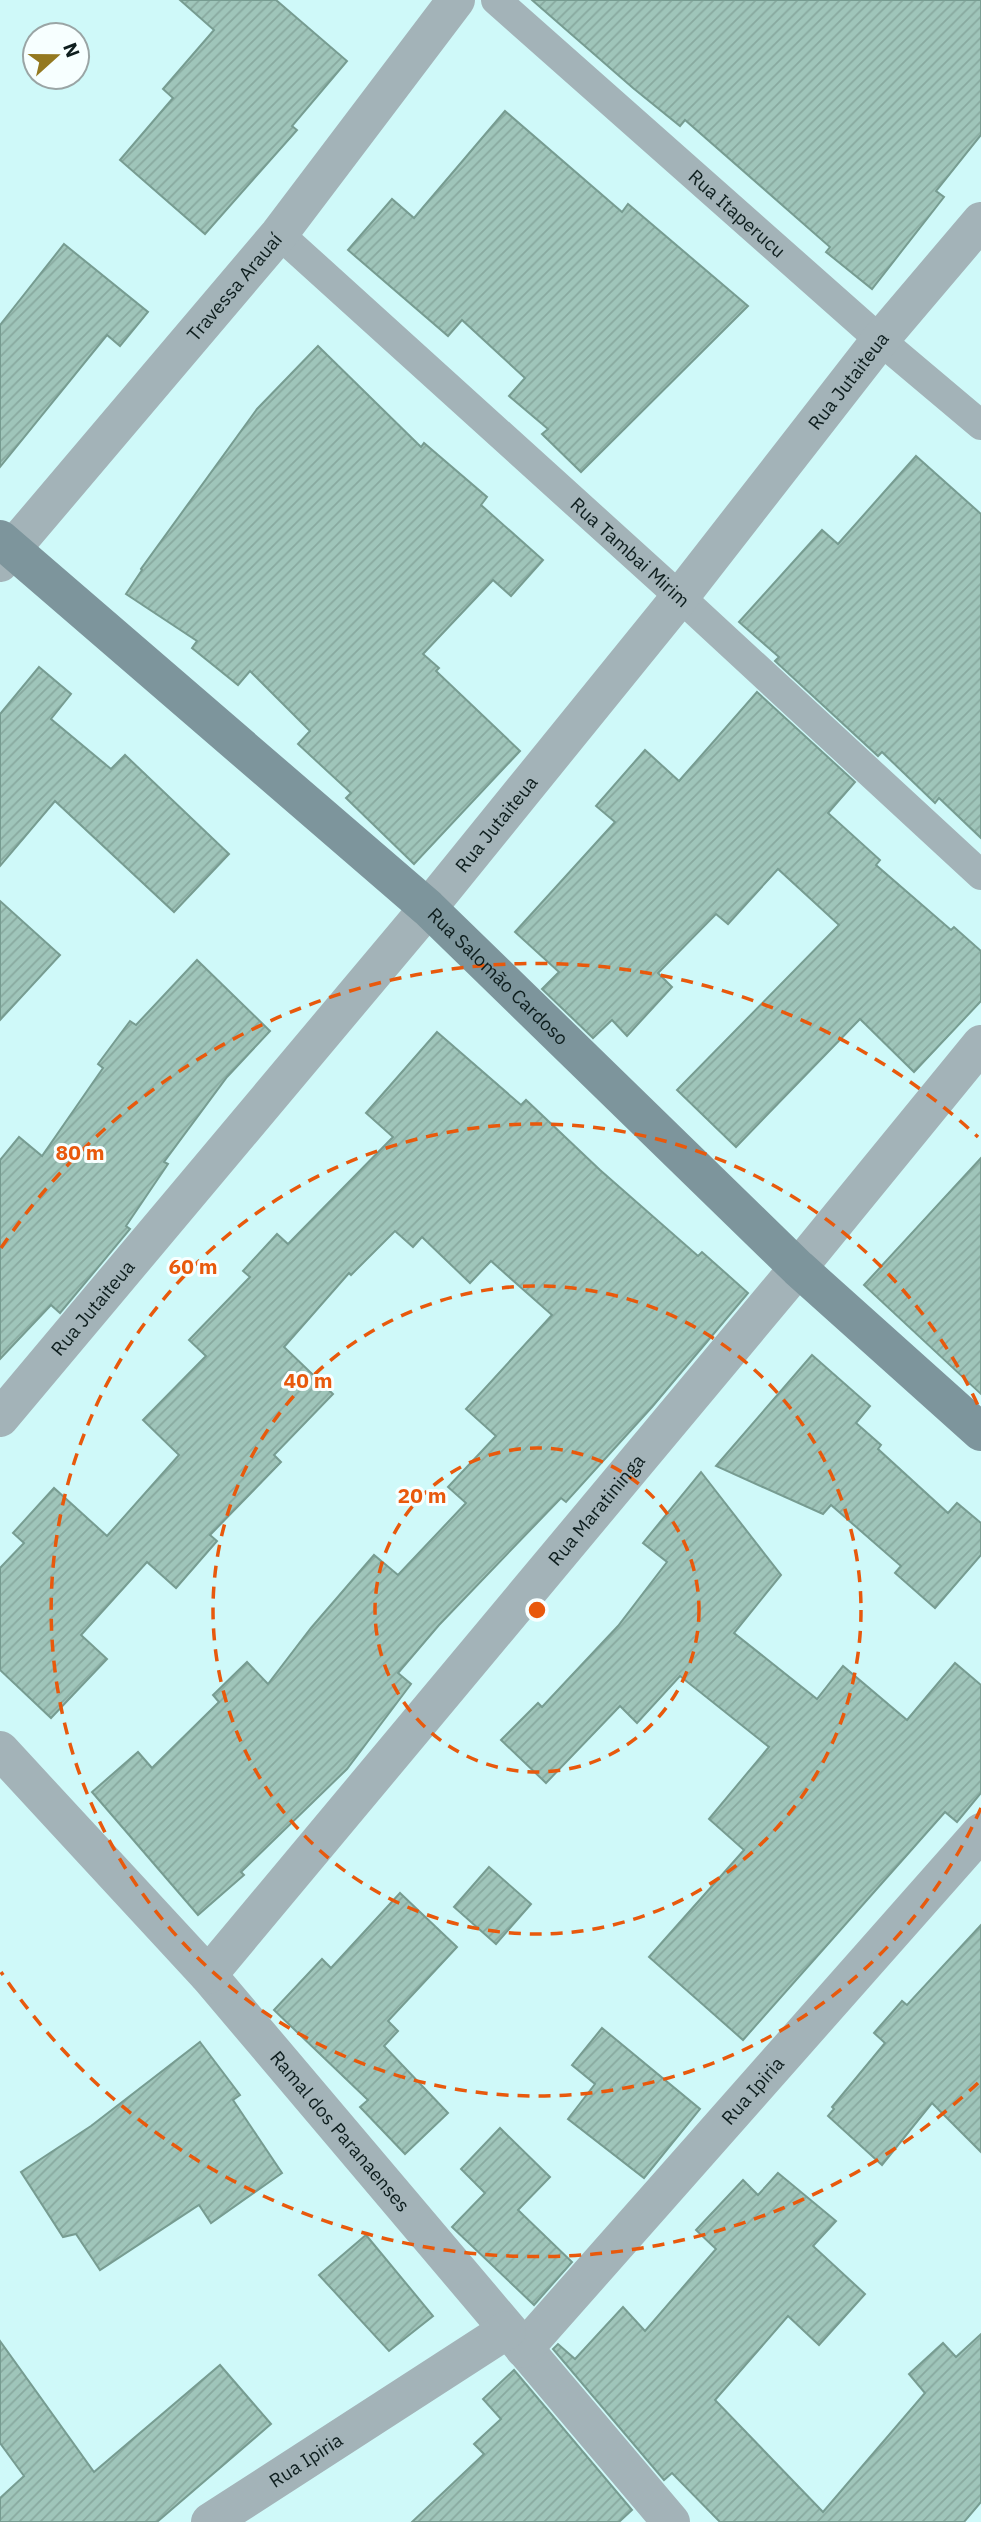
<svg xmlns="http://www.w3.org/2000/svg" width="981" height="2522" viewBox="0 0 981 2522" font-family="'IBM Plex Sans',sans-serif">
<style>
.building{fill:url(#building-hatch);stroke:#779c91;stroke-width:2}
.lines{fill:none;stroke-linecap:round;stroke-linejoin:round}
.lane{stroke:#a3b3b8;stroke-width:30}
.street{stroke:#a3b3b8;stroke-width:38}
.secondary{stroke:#7d959c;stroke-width:38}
.ring{fill:none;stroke:#e8590c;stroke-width:3.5;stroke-dasharray:12 9}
.labels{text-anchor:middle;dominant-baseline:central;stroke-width:6;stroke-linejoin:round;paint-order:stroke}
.street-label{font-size:19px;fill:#0e1e1e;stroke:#f7ffff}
.centre{fill:#e8590c;stroke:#f7ffff;stroke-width:3.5}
.ring-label{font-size:21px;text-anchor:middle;font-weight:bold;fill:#e8590c;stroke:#f7ffff;stroke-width:6;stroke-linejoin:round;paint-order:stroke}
</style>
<defs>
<pattern id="building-hatch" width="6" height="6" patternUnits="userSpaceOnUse" patternTransform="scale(1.75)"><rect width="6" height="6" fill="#9fc5ba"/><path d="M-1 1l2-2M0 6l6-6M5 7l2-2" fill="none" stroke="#88a99f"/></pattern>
</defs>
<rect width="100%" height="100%" fill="#cff9f9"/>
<g class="building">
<polygon points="180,0 276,0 347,61 292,126 297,130 205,234 120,160 173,98 163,89 214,30"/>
<polygon points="532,0 981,0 981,135 936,191 944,197 872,289 826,252 830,247 685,120 680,126 633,88"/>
<polygon points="505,111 622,212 628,204 748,306 581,472 542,434 548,429 509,396 525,378 462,320 448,336 348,250 392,199 414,218"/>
<polygon points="64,244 148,312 120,346 107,335 0,467 0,325"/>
<polygon points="318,346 421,447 424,443 487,497 481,505 543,560 511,596 493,580 423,654 439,668 436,671 520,751 414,864 346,798 351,793 298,744 310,731 250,671 238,685 192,648 197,641 126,594 142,570 141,569 257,409"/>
<polygon points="916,456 981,514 981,838 939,798 935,803 882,752 878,756 775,661 779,657 739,622 822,530 838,544"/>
<polygon points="39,667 71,694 51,719 111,769 125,755 229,854 174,912 55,801 0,866 0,714"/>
<polygon points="757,692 855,782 828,813 880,860 876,865 951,930 954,927 981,951 981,1001 914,1072 860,1019 736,1147 677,1090 839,925 778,869 728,924 716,914 658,973 672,987 627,1036 612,1020 593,1038 542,989 559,972 515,932 615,822 596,806 645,750 679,781"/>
<polygon points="0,901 60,955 0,1020"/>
<polygon points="197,960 270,1031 227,1077 164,1162 168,1164 126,1226 130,1229 60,1313 51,1305 0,1359 0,1160 19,1137 42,1156 103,1068 98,1064 130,1021 136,1025"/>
<polygon points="437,1032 521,1105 526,1100 600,1170 698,1256 702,1252 748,1293 652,1407 566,1502 561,1498 439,1625 398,1673 411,1684 347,1769 241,1872 244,1875 198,1915 92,1792 138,1752 152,1768 219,1702 213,1695 247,1662 268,1684 311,1628 374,1555 398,1575 466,1503 448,1487 496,1436 466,1409 552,1315 491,1261 470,1283 422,1237 413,1247 395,1231 351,1275 349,1273 284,1347 333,1394 274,1455 281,1462 210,1535 217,1541 176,1588 147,1562 81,1635 107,1659 51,1718 0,1670 0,1568 24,1543 13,1533 54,1488 107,1536 179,1455 143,1420 206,1356 189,1340 250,1277 243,1271 277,1234 288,1244 393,1137 366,1113"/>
<polygon points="981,1158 981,1394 864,1285"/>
<polygon points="812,1355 870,1406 856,1423 881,1445 878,1449 948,1513 957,1503 981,1523 981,1555 935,1608 895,1573 901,1566 831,1505 823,1514 716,1466"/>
<polygon points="701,1472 781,1575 734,1633 817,1699 843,1666 907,1720 955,1663 981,1685 981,1793 957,1822 945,1812 743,2040 649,1957 744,1850 709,1819 769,1747 680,1676 637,1723 620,1706 546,1783 501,1740 538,1703 542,1707 618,1626 667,1562 643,1543"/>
<polygon points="489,1867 531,1904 496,1944 454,1907"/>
<polygon points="400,1893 457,1947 388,2021 398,2031 384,2046 448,2113 405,2154 360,2107 368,2100 274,2010 322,1959 331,1968"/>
<polygon points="981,1925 981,2152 932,2103 882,2165 828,2116 834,2109 832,2107 885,2043 874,2033 902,2001 907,2005"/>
<polygon points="602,2028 700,2109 644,2178 568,2119 595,2084 572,2065"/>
<polygon points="200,2042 240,2095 233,2100 282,2173 211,2223 199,2205 100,2270 76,2234 63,2237 21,2172 91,2126"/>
<polygon points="500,2128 550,2177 518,2210 572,2262 534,2305 452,2227 485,2193 461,2169"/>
<polygon points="778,2173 836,2221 813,2246 865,2294 819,2345 788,2316 715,2400 823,2512 925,2393 909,2374 943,2343 956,2357 981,2334 981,2502 964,2522 720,2522 672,2473 664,2480 553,2349 558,2344 575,2359 623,2307 645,2331 716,2249 696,2230 743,2180 758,2195"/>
<polygon points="366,2235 433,2316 389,2351 319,2275"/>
<polygon points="0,2341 94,2472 220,2365 271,2424 157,2522 0,2522 0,2498 24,2476 0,2443"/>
<polygon points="514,2370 632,2510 619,2522 412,2522 484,2454 474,2444 501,2419 483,2399"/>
</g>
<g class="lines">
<g class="lane">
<path id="s1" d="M496 0 880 340 981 425"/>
<path id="s2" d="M279 234 680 597 981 875"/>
</g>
<g class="street">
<path id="s3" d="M0 563 279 234 456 0"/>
<path id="s4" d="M0 1418 428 908 680 597 880 340 981 221"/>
<path id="s5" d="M0 1750 208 1975 671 2522"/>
<path id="s6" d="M208 1975 798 1268 981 1044"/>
<path id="s7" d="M524 2349 981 1832"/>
<path id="s8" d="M210 2522 507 2330"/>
</g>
<path class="secondary" id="s9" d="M0 539 428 908 798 1268 981 1432"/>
</g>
<g class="ring">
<circle cx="537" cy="1610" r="162"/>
<circle cx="537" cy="1610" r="324"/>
<path d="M981 1808A486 486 0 1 1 981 1412"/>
<path d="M978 2083A647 647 0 0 1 1 1972M1 1248A647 647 0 0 1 978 1137"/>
</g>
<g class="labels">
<g class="street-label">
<text stroke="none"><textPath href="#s1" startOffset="322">Rua Itaperucu</textPath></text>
<text stroke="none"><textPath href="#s3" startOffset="362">Travessa Arauaí</textPath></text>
<text stroke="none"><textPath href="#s4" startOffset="1340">Rua Jutaiteua</textPath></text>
<text stroke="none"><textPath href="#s2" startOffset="474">Rua Tambai Mirim</textPath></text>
<text stroke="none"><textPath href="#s4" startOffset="774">Rua Jutaiteua</textPath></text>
<text stroke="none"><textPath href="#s9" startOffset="663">Rua Salomão Cardoso</textPath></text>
<text stroke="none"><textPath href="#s4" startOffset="144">Rua Jutaiteua</textPath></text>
<text stroke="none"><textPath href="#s6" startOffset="606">Rua Maratininga</textPath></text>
<text stroke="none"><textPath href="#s7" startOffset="345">Rua Ipiria</textPath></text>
<text stroke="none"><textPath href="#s5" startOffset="511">Ramal dos Paranaenses</textPath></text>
<text stroke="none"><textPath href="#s8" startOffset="114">Rua Ipiria</textPath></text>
</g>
</g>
<circle cx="537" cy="1610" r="10" class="centre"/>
<g class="ring-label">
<text x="80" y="1160">80 m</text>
<text x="193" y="1274">60 m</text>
<text x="308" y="1388">40 m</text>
<text x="422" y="1503">20 m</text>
</g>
<g transform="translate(56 56) rotate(69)"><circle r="33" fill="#f7ffff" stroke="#9aa5a5" stroke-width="2"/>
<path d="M0-5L12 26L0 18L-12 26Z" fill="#947920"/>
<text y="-10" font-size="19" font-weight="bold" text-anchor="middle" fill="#0e1e1e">N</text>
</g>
</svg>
